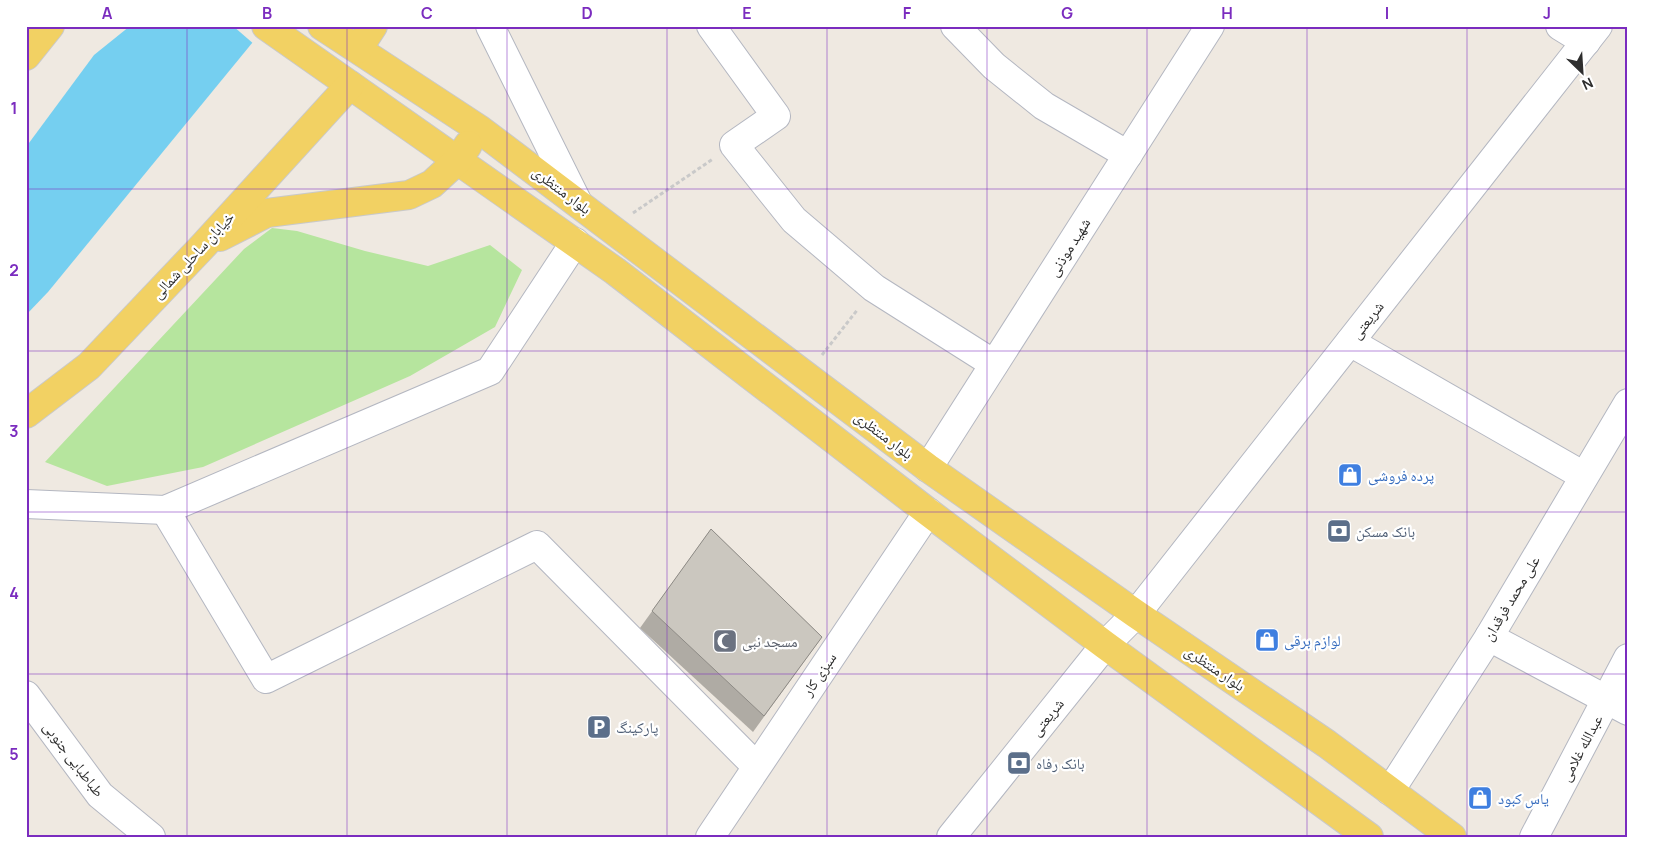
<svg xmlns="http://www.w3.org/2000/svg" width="1654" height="863" viewBox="0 0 1654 863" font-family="Manrope,'Noto Naskh Arabic',sans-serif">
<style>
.green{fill:#b6e59e}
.water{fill:#75cff0}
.pier{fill:#efe9e1}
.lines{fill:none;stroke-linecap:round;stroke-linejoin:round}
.minor-casing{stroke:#b4b7c1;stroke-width:30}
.major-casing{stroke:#c9c9c9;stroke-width:30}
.path{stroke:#c9c9c9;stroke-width:3;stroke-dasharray:4 2.5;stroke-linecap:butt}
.minor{stroke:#fff;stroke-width:28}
.major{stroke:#f2d163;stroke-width:28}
.wall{fill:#afaba4}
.building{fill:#cbc7bf;stroke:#8e8b86}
.grid{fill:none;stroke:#7b2cbf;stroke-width:1;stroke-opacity:0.55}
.labels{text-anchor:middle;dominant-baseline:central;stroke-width:4.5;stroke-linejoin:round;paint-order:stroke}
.street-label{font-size:15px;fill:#2e2e2e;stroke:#fff}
.shop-label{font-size:15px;fill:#366cbe;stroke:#fff;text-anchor:start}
.service-label{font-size:15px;fill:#4e5e75;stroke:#fff;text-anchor:start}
.worship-label{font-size:15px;fill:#5b616d;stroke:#fff;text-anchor:start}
.neatline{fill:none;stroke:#7b2cbf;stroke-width:2}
.grid-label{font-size:16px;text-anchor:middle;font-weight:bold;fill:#7b2cbf}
</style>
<rect width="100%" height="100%" fill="#efe9e1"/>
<polygon class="green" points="272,228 297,231 365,251 428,266 490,245 522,270 495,327 410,376 203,467 107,486 45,462 244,249"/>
<polygon class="water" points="130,26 266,26 48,292 26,315 26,147 94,55"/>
<polygon class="pier" points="233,26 269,26 255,45"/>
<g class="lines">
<defs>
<g id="minor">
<polyline points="490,26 577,201"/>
<polyline points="711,26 776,116 734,145 794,220 874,288 994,364"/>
<polyline points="955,26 994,66 1044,106 1128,155"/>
<polyline points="1560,26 1586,42"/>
<polyline points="1350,342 1584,476"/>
<polyline points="928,468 1210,26"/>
<polyline points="26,504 165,510 490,371 575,242"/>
<polyline points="165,510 266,679 537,545 756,766"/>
<polyline points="1489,637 1628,711"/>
<polyline points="26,695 100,795 151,837"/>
<polyline points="1390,791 1489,637 1628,403"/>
<polyline points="710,837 928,512"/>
<polyline points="951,837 1105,645 1136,614 1598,26"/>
<polyline points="1534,837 1628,658"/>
</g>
<g id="major">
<polyline points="266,26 615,271 928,512 1105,645 1369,837"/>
<polyline points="322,26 479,129 928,468 1136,614 1327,744 1452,837"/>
<polyline points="358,49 373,26"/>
<polyline points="26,56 50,26"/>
<polyline points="220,237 267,213 409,195 432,184 458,160 468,145"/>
<polyline points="26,414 89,366 203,246 350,85"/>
</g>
</defs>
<use href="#minor" class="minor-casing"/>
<use href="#major" class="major-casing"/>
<g class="path">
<polyline points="633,213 713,159"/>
<polyline points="822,355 858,309"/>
</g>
<use href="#minor" class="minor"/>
<use href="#major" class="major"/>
</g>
<polygon class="wall" points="711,529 822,637 753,732 640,628"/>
<polygon class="building" points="711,529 822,637 764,716 652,611"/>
<path class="grid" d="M187 26V837M347 26V837M507 26V837M667 26V837M827 26V837M987 26V837M1147 26V837M1307 26V837M1467 26V837M26 189H1628M26 351H1628M26 512H1628M26 674H1628"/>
<defs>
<symbol id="shop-square" viewBox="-11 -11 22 22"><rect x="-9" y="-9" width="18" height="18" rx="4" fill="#3f7fe0" stroke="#fff"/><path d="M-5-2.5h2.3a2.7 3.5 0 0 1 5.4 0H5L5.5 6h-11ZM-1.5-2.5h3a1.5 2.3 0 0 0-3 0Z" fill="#fff"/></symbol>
<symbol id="bank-square" viewBox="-11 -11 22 22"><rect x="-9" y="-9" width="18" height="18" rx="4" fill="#5c6f8a" stroke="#fff"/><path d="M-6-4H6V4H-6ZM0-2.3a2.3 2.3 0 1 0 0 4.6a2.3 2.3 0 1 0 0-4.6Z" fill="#fff"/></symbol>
<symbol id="mosque-square" viewBox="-11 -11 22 22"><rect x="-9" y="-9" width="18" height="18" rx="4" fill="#6b7280" stroke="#fff"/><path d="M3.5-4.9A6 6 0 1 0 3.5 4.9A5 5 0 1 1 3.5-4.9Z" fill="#fff"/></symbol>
<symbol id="parking-square" viewBox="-11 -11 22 22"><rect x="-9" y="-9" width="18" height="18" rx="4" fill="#5c6f8a" stroke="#fff"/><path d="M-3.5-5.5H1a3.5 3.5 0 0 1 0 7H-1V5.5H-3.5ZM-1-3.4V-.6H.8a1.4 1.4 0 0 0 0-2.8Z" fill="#fff"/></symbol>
</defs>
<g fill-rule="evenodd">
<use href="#shop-square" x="1336" y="461" width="28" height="28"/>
<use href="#bank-square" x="1325" y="517" width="28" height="28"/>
<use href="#shop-square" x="1253" y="626" width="28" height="28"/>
<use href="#mosque-square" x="711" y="627" width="28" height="28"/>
<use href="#parking-square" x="585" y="713" width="28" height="28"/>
<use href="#bank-square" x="1005" y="749" width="28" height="28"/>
<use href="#shop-square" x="1466" y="784" width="28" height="28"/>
</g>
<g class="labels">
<g class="street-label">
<text transform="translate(562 190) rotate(37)">بلوار منتظری</text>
<text transform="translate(1069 247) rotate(-58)">شهید موذنی</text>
<text transform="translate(193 255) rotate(-47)">خیابان ساحلی شمالی</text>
<text transform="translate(1367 320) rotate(-52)">شریعتی</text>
<text transform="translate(884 435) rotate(37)">بلوار منتظری</text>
<text transform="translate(1511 598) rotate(-59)">علی محمد فرقدان</text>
<text transform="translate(1215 668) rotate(34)">بلوار منتظری</text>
<text transform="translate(819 674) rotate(-56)">سبزی کار</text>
<text transform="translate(1047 717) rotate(-51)">شریعتی</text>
<text transform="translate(1581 748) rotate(-62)">عبدالله غلامی</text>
<text transform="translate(74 759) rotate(53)">طباطبایی جنوبی</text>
</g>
<g class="shop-label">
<text x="1368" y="475">پرده فروشی</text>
<text x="1284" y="640">لوازم برقی</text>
<text x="1498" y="798">یاس کبود</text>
</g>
<g class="service-label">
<text x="1356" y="531">بانک مسکن</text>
<text x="616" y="727">پارکینگ</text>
<text x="1036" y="763">بانک رفاه</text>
</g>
<g class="worship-label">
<text x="742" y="641">مسجد نبی</text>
</g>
</g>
<rect width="1654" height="863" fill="none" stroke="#ffffff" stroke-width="55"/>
<g transform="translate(1582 72) rotate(155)" stroke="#ffffff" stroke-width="4" paint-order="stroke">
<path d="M0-4L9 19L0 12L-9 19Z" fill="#2e2e2e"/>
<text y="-8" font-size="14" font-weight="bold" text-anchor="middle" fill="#2e2e2e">N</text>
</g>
<rect x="28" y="28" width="1598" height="808" class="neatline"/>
<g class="grid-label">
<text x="107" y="19">A</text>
<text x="267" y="19">B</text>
<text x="427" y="19">C</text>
<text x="587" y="19">D</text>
<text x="747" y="19">E</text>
<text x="907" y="19">F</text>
<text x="1067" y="19">G</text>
<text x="1227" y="19">H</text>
<text x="1387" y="19">I</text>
<text x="1547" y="19">J</text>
<text x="14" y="114">1</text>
<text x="14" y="276">2</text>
<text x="14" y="437">3</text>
<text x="14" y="599">4</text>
<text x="14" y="760">5</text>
</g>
</svg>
